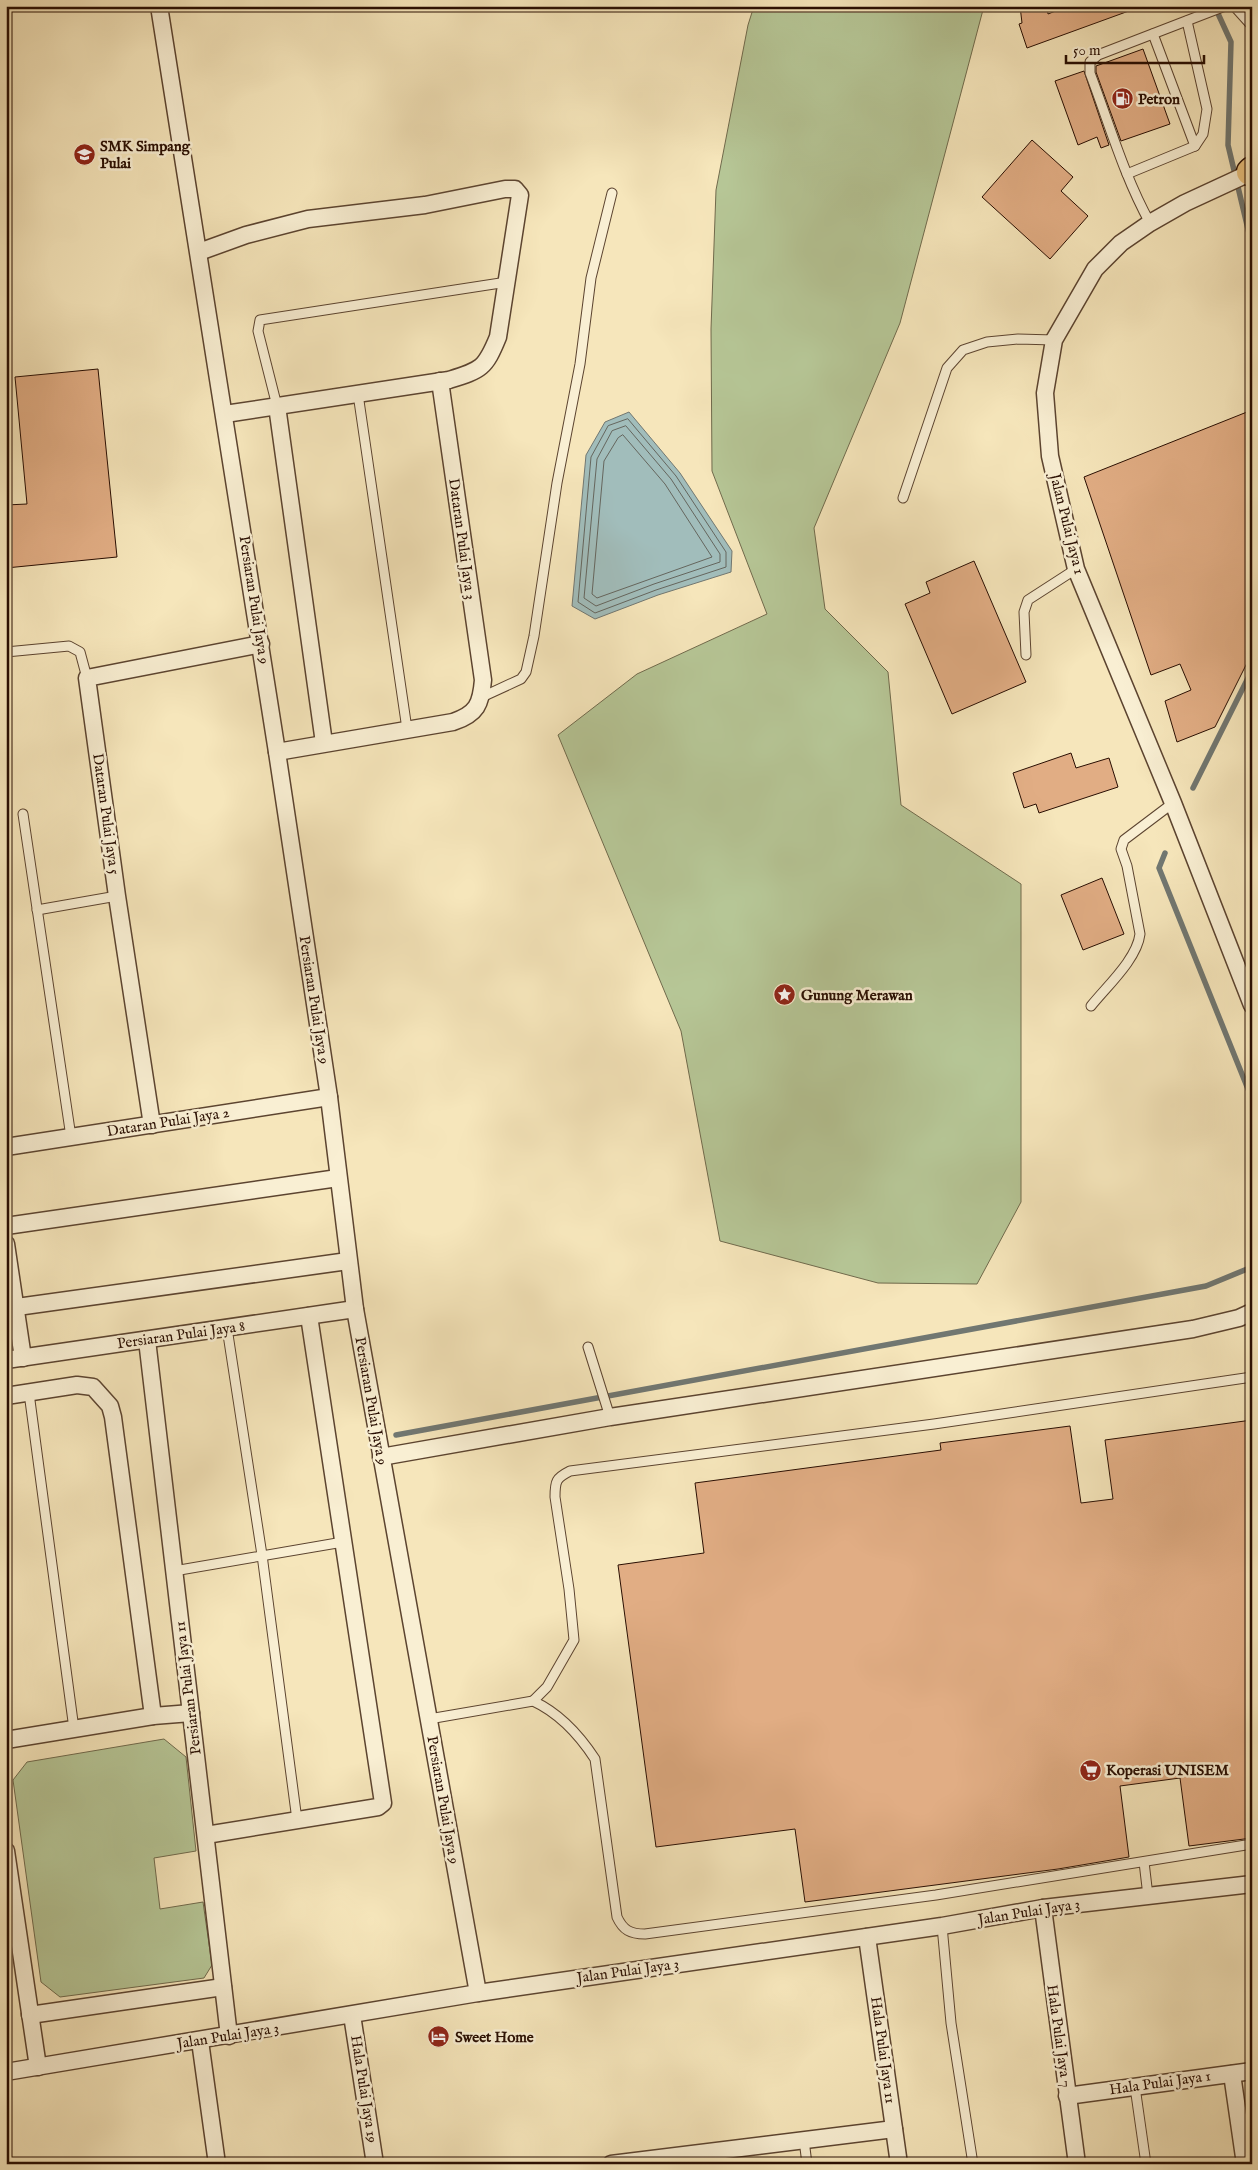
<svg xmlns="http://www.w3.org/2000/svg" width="1258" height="2170" viewBox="0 0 1258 2170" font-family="'IM FELL English',serif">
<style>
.green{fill:#b6c696;stroke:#706a4c}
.water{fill:#a1bdbb;stroke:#717771}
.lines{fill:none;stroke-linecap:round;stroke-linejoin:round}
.shore{stroke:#65665e;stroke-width:1}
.stream{stroke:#717771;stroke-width:5.5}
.building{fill:#e1ad84;stroke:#290e02}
.service-casing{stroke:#5c4430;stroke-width:11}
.minor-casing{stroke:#5c4430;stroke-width:19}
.primary-casing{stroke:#290e02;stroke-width:29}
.service{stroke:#f9efd3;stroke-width:9}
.minor{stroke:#f9efd3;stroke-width:16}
.primary{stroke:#ebc37e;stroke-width:26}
.labels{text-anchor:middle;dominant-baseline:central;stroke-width:5;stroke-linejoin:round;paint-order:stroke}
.poi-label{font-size:15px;font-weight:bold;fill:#290e02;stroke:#f9efd3;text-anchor:start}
.street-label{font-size:15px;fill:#290e02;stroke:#f9efd3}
</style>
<rect width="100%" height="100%" fill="#f6e6bb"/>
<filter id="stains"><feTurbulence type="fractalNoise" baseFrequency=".004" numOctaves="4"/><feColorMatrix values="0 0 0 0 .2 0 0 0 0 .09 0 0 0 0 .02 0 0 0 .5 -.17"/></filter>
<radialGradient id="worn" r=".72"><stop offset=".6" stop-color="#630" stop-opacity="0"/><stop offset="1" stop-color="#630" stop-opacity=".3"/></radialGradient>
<g class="green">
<polygon points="754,6 984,6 900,323 814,528 825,609 888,672 901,805 1021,884 1021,1202 977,1284 878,1283 720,1241 681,1031 558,735 637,674 767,614 712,471 711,329 716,190 748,25"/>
<polygon points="164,1739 186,1757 196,1851 154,1858 160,1909 203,1902 212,1965 204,1978 60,1997 41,1982 13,1780 27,1762"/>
</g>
<polygon class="water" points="629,412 680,473 732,551 731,572 658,595 595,619 572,606 586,455 605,422"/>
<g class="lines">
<g class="shore">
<polygon points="628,419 676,476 726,552 726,567 656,590 595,613 578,602 591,457 608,426"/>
<polygon points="626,426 671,479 720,554 720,562 654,584 596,606 584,598 597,459 612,431"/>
<polygon points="623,435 665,484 712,557 597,598 592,594 604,461 618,438"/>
</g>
<g class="stream">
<polyline points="1215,7 1231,42 1228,145 1252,246"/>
<polyline points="1193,788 1252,670"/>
<polyline points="1165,853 1159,868 1252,1099"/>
<polyline points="396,1435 1206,1286 1252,1267"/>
</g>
</g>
<g class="building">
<polygon points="1020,6 1047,6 1048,14 1068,6 1136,6 1137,8 1027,48 1019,24 1022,23"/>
<polygon points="1143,49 1170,124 1121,141 1096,72 1096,66"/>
<polygon points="1084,71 1109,145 1101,148 1097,137 1078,145 1055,81"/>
<polygon points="1032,140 1073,177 1061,191 1088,216 1050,259 982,197"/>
<polygon points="98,369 117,557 6,568 6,505 27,504 15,377"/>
<polygon points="1252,410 1252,653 1215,727 1177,742 1165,701 1191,690 1180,664 1151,675 1084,477"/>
<polygon points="974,561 1026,682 952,714 905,604 930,593 926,582"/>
<polygon points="1071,753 1076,768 1109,758 1118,787 1039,813 1036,804 1024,808 1013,773"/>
<polygon points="1102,878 1124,934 1083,950 1061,895"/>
<polygon points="1252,1420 1252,1838 1189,1846 1180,1778 1120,1786 1129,1857 1058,1869 805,1902 795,1829 656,1847 618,1565 704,1553 695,1483 941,1450 940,1443 1070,1426 1081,1503 1113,1499 1105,1440"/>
</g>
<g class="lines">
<defs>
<g id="service">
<polyline points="1234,6 1252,26"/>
<polyline points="1153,34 1195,146"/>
<polyline points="1127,174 1195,146 1203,134 1207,109 1187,21"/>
<path d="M1150 223C1124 176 1109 123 1090 73V62L1098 55 1225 6"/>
<polyline points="358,394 407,729"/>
<polyline points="277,406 258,331 260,320 507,282"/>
<polyline points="903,498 947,368 963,350 987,342 1018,339 1054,340"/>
<polyline points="6,652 69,646 80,652 87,678"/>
<polyline points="1026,655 1024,612 1028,600 1076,569"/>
<polyline points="482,697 521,679 526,672 534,636 557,483 580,364 591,278 612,193"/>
<polyline points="23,814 71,1137"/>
<polyline points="37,910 117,896"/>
<path d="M1091 1006C1107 986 1137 959 1140 934L1127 866 1121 849 1124 840 1173 803"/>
<polyline points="227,1328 262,1555 297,1820"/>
<polyline points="588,1347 610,1417"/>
<polyline points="29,1393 74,1729"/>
<polyline points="174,1571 343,1542"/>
<path d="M533 1701 547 1687 574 1640 569 1589 555 1497C555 1481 556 1478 570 1471L934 1424 1252 1377"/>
<path d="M429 1719 533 1701C559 1713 580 1736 595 1759L617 1917C623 1930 630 1934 645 1934L936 1895 1252 1844"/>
<polyline points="1144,1862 1148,1896"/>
<polyline points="942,1926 951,2023 973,2164"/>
<polyline points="1135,2087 1146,2164"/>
<polyline points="804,2140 807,2164"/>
</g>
<g id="minor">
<polyline points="159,6 277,752 329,1097 355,1309 478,1993"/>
<polyline points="1252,172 1185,203 1150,223 1121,243 1095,269 1054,340 1045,393 1050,456 1076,569 1173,803 1252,1005"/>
<path d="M199 252 246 235 308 219 425 205 505 189H515L520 195 498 337C485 369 481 370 449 380L225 414"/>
<polyline points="277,406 324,743"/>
<path d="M277 752 453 722C477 714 481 704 483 680L440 381"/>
<polyline points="152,1125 117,896 87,678 261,644"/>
<polyline points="6,1147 329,1097"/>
<polyline points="6,1226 338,1178"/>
<polyline points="6,1244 23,1358"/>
<polyline points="17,1307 348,1261"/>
<polyline points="147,1340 229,2036"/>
<polyline points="6,1360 355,1309"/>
<polyline points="6,1396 77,1385 93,1387 110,1406 113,1417 153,1716"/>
<polyline points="381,1457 610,1417 1193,1329 1239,1318 1252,1312"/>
<polyline points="6,1740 153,1716 191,1713"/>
<polyline points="206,1835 378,1807 383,1803 309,1316"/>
<polyline points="6,1851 38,2067"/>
<polyline points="1043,1908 1077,2164"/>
<polyline points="867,1937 899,2164"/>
<polyline points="30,2015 223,1987"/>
<polyline points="352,2015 375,2164"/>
<polyline points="200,2041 217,2164"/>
<polyline points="6,2072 478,1993 942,1926 1043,1908 1252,1884"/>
<polyline points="1232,2074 1245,2164"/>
<polyline points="1067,2096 1252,2071"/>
<polyline points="611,2164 894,2129"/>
</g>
<polyline id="primary" points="1252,170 1250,172 1252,173"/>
</defs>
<use href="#service" class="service-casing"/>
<use href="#minor" class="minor-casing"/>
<use href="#primary" class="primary-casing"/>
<use href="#service" class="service"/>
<use href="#minor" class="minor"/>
<use href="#primary" class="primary"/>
</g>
<defs>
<symbol id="fuel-disc" viewBox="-11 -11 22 22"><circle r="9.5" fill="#8f2418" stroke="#f9efd3"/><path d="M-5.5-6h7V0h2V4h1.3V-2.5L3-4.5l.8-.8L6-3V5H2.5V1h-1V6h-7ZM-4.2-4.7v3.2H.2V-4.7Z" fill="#fff"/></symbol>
<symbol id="school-disc" viewBox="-11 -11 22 22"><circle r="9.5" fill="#8f2418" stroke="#f9efd3"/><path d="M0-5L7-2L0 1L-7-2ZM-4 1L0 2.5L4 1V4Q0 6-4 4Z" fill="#fff"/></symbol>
<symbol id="sight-disc" viewBox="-11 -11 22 22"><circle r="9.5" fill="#8f2418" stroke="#f9efd3"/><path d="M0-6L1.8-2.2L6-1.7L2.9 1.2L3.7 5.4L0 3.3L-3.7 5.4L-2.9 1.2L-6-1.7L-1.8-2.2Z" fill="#fff"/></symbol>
<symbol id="supermarket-disc" viewBox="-11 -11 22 22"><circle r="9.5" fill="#8f2418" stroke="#f9efd3"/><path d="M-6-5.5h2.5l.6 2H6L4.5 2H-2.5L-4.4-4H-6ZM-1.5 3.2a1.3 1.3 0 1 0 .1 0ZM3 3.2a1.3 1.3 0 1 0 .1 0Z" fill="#fff"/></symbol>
<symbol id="hotel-disc" viewBox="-11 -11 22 22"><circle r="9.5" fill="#8f2418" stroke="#f9efd3"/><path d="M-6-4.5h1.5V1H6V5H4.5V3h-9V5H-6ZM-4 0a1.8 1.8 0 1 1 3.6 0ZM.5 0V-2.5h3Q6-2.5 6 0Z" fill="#fff"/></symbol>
</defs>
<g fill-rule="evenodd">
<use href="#fuel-disc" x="1110" y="86" width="25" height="25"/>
<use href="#school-disc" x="72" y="142" width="25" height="25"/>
<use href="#sight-disc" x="772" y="982" width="25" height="25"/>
<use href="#supermarket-disc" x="1078" y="1758" width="25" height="25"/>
<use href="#hotel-disc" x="426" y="2024" width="25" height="25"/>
</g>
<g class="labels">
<g class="poi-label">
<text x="1138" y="99">Petron</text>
<text x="100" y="146">SMK Simpang<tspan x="100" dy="17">Pulai</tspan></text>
<text x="801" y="995">Gunung Merawan</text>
<text x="1106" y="1770">Koperasi UNISEM</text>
<text x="455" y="2037">Sweet Home</text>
</g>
<g class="street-label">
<text transform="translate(1067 524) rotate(76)">Jalan Pulai Jaya 1</text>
<text transform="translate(462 539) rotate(82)">Dataran Pulai Jaya 3</text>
<text transform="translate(254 600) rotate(81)">Persiaran Pulai Jaya 9</text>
<text transform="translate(106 814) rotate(82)">Dataran Pulai Jaya 5</text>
<text transform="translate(314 1000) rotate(81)">Persiaran Pulai Jaya 9</text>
<text transform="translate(168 1122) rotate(-9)">Dataran Pulai Jaya 2</text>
<text transform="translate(181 1335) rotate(-8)">Persiaran Pulai Jaya 8</text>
<text transform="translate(371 1401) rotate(80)">Persiaran Pulai Jaya 9</text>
<text transform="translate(188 1688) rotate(-97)">Persiaran Pulai Jaya 11</text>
<text transform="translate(443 1800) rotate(80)">Persiaran Pulai Jaya 9</text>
<text transform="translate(1029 1912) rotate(-9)">Jalan Pulai Jaya 3</text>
<text transform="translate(628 1971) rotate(-8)">Jalan Pulai Jaya 3</text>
<text transform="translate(228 2036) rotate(-9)">Jalan Pulai Jaya 3</text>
<text transform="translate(1059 2036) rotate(82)">Hala Pulai Jaya 7</text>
<text transform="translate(883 2050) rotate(82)">Hala Pulai Jaya 11</text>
<text transform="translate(1160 2083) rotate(-8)">Hala Pulai Jaya 1</text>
<text transform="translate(364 2089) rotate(81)">Hala Pulai Jaya 19</text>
</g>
</g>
<rect width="1258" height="2170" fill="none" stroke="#f6e6bb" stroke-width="25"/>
<rect x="8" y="8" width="1243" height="2155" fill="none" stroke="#290e02" stroke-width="2.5"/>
<rect x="12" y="12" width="1233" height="2145" fill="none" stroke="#290e02"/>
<path d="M1066 55v8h138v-8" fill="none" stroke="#290e02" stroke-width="2.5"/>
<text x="1073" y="55" font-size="15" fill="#290e02" stroke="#f9efd3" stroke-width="4" paint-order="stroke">50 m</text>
<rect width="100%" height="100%" filter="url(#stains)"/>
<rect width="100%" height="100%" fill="url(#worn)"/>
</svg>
